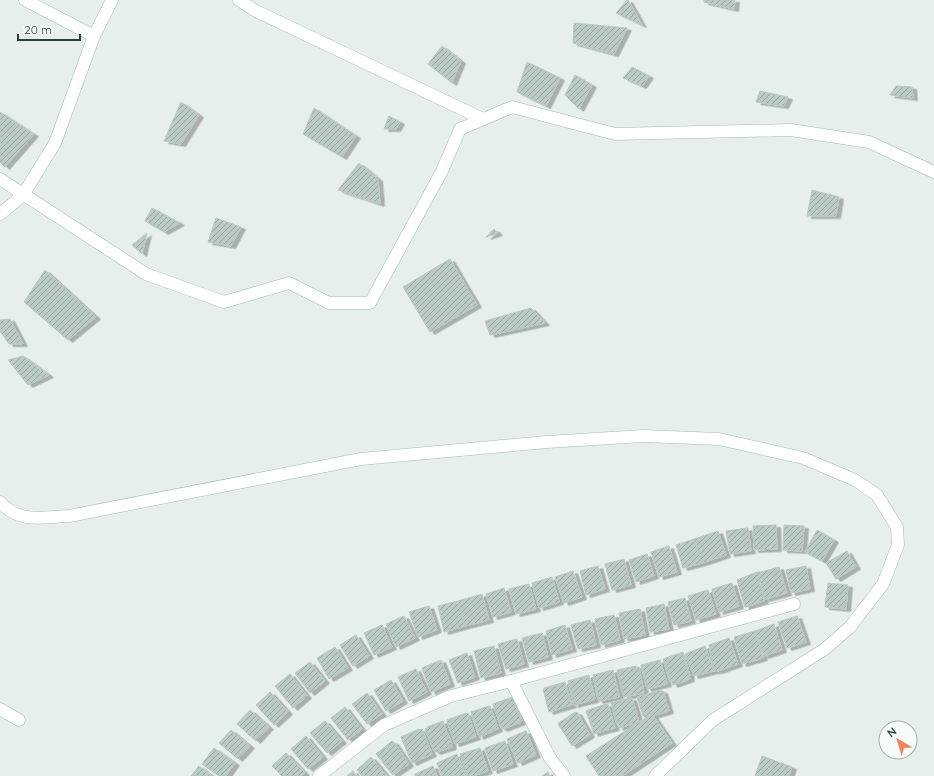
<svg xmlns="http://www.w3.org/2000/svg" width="934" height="776" viewBox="0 0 934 776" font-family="Quicksand,sans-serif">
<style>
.building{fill:url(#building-hatch);stroke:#b8c9c2;filter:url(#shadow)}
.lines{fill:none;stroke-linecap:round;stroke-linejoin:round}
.minor-casing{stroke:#a8b8b2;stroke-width:13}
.minor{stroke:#fff;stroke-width:12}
</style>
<defs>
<pattern id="building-hatch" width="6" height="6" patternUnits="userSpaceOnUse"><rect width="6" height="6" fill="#bbcac4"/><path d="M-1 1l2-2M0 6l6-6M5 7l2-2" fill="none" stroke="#98a6a0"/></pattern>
<filter id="shadow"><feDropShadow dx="4.5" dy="2.5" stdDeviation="0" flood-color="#0004"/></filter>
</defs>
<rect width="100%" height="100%" fill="#e6efeb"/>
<g class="building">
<polygon points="627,0 628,0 642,25 616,13"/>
<polygon points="704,0 735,0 734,9 704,2"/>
<polygon points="574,23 627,28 614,54 573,43"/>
<polygon points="442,46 461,61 452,83 428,64"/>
<polygon points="527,62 560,78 546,106 517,92"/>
<polygon points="632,67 649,76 642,86 623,78"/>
<polygon points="575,75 592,85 579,109 565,95"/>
<polygon points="896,86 912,87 913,98 890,95"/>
<polygon points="760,91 788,97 784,106 756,102"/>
<polygon points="181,102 199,115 181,144 164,141"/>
<polygon points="314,108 356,136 342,157 303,134"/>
<polygon points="0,112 34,134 5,167 0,162"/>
<polygon points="389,116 400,122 396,129 384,129"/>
<polygon points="359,163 378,179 380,204 338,190"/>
<polygon points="812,190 839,197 836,216 807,216"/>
<polygon points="152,208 180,223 164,232 145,221"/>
<polygon points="216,218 241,227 231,246 208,242"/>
<polygon points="494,229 498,233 486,237"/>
<polygon points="147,233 142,254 132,245"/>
<polygon points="450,259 477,305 430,332 403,287"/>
<polygon points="45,270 96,317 68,340 24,302"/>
<polygon points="531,308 545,323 490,335 485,321"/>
<polygon points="10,319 23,344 9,344 0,331 0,320"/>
<polygon points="23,356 49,375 28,385 8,360"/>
<polygon points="776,525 777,549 754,550 753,526"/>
<polygon points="784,525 804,526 802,551 783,550"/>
<polygon points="748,528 751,551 730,554 726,531"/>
<polygon points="817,530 834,540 822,561 805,552"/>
<polygon points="718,531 726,555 702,563 694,539"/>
<polygon points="694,539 702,563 683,568 676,545"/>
<polygon points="669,546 677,572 659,577 651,552"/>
<polygon points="847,551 856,567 836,579 826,563"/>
<polygon points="647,554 654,576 636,582 629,560"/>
<polygon points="624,559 631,585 612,590 605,564"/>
<polygon points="598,566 605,589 586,595 580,571"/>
<polygon points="806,566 810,589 791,593 786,570"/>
<polygon points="779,567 787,593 765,599 757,572 761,572"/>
<polygon points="573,571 582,597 564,603 555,577"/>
<polygon points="757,572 764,601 745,607 737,580"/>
<polygon points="552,577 559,602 539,608 532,583"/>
<polygon points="732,583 739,606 719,612 712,589"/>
<polygon points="828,583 848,585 846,609 825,607"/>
<polygon points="529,584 536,609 516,614 509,589"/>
<polygon points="504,588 511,612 493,617 486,594"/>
<polygon points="708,590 716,614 696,620 688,596"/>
<polygon points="482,594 489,620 465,626 458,601"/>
<polygon points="685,598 691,621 674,625 668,602"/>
<polygon points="458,601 465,626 444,632 438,606"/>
<polygon points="664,604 669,629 650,632 646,608"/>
<polygon points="429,606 437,630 418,637 409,612"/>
<polygon points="640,609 645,635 624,639 619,613"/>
<polygon points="614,615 620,640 601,645 595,619"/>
<polygon points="404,616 415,638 396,647 386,624"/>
<polygon points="797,616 806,642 787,648 778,622"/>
<polygon points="590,620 596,645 578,649 571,625"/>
<polygon points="774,624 782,650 764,656 755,631"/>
<polygon points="382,625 392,647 374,655 364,633"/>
<polygon points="565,625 572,649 552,655 546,631"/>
<polygon points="755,631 763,658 742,664 734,637"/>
<polygon points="542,633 548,657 529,662 522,638"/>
<polygon points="356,635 369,656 353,666 340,645"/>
<polygon points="729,638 738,664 718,671 714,671 709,645"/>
<polygon points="517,639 524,664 506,669 498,644"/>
<polygon points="494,646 501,673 481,678 474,651"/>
<polygon points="705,646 714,671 694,676 685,654"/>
<polygon points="335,647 348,668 329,679 317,658"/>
<polygon points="683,652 690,676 670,682 663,659"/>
<polygon points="467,653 475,677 458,683 449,660"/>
<polygon points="682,653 690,679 673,685 664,659"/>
<polygon points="441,660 450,684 431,692 422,668"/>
<polygon points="660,660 667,684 647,689 641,665"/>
<polygon points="660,661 667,683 648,689 642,666"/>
<polygon points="310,662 325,681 310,693 295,673"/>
<polygon points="636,666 642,690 623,695 617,670"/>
<polygon points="639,667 644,693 624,697 619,671"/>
<polygon points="416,669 427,692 409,701 398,677"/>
<polygon points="613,670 619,695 598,700 593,675"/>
<polygon points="613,671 619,697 599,701 594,675"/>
<polygon points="290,674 307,696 293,708 275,686"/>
<polygon points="589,675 595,699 574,705 568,681"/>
<polygon points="588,676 594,700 576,704 570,681"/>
<polygon points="391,680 403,701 386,711 374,690"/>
<polygon points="565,682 572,705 550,711 544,688"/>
<polygon points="565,683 571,705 549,712 543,689"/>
<polygon points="661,690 667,709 643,716 637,697"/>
<polygon points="663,691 669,711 645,718 639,699"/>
<polygon points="270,692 288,712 274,725 256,705"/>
<polygon points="367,693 382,714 367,724 352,704"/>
<polygon points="513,697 522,721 501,728 493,704"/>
<polygon points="513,698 521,722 503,729 494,704"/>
<polygon points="630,698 636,720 617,725 611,703"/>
<polygon points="632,698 639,722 619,728 612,704"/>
<polygon points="606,704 614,727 594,734 586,711"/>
<polygon points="608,704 615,728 594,733 588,710"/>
<polygon points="489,706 498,729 479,737 471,712"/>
<polygon points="490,706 498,728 479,734 472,712"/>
<polygon points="345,707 362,729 348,740 331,718"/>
<polygon points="250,710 269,727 256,741 237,724"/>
<polygon points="575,712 589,733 572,745 558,724"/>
<polygon points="577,712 590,735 572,746 558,723"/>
<polygon points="466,713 475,737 455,744 447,720"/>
<polygon points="468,713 476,737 455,744 447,721"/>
<polygon points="652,714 672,743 622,776 599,776 586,756"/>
<polygon points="325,721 342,741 327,753 310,733"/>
<polygon points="443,721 452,747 436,752 427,727"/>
<polygon points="443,722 452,744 434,751 425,729"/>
<polygon points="419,729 429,752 411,760 401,737"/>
<polygon points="422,729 432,754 412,763 401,737"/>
<polygon points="231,730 250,746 238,759 219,743"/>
<polygon points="526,731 536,755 518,763 507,739"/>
<polygon points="306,736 323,757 308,769 291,749"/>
<polygon points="392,741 408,763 392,774 376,754"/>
<polygon points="505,741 513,764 493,771 485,748"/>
<polygon points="394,742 409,764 393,775 378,753"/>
<polygon points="214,748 235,763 226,776 219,776 202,764"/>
<polygon points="480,748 488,771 472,776 468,776 460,754"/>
<polygon points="286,753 305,773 302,776 282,776 272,766"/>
<polygon points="457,754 466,776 442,776 437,763"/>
<polygon points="762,756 792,767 789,776 755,776"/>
<polygon points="371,757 387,776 362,776 357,770"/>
<polygon points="371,758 387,776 362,776 357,770"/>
<polygon points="199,766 212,776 191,776"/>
<polygon points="433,766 437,776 415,776 415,774"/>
<polygon points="353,771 357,776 347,776"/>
<polygon points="548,772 550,776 542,776"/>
</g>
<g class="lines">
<defs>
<g id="minor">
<polyline points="25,0 94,36"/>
<polyline points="239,0 254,10 483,119"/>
<polyline points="0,179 146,274 224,302 289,283 329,303 370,303 442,171 460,129 512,107 615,134 791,130 869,142 934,172"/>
<polyline points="0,214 23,195 55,143 94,36 112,0"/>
<path d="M0 502C20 524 42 517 69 516L361 459 547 442 643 436 719 439 803 458 855 480 877 495 897 527 898 545 883 584 850 627 825 649 713 720 655 776"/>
<polyline points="511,681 550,758 564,776"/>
<polyline points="0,709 19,720"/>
<polyline points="319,776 384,725 451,696 511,681 794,604"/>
</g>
</defs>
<use href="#minor" class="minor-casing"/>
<use href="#minor" class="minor"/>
</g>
<g transform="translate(898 740) rotate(322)"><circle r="19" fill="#f7fbf9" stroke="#a3b1ad"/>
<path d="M0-3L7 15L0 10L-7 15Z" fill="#f4845f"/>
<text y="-6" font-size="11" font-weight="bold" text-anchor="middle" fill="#24423a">N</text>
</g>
<path d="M18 34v6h62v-6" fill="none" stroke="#24423a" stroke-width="2"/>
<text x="24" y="34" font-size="12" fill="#24423a" stroke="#f7fbf9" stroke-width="3" paint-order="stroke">20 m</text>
</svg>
